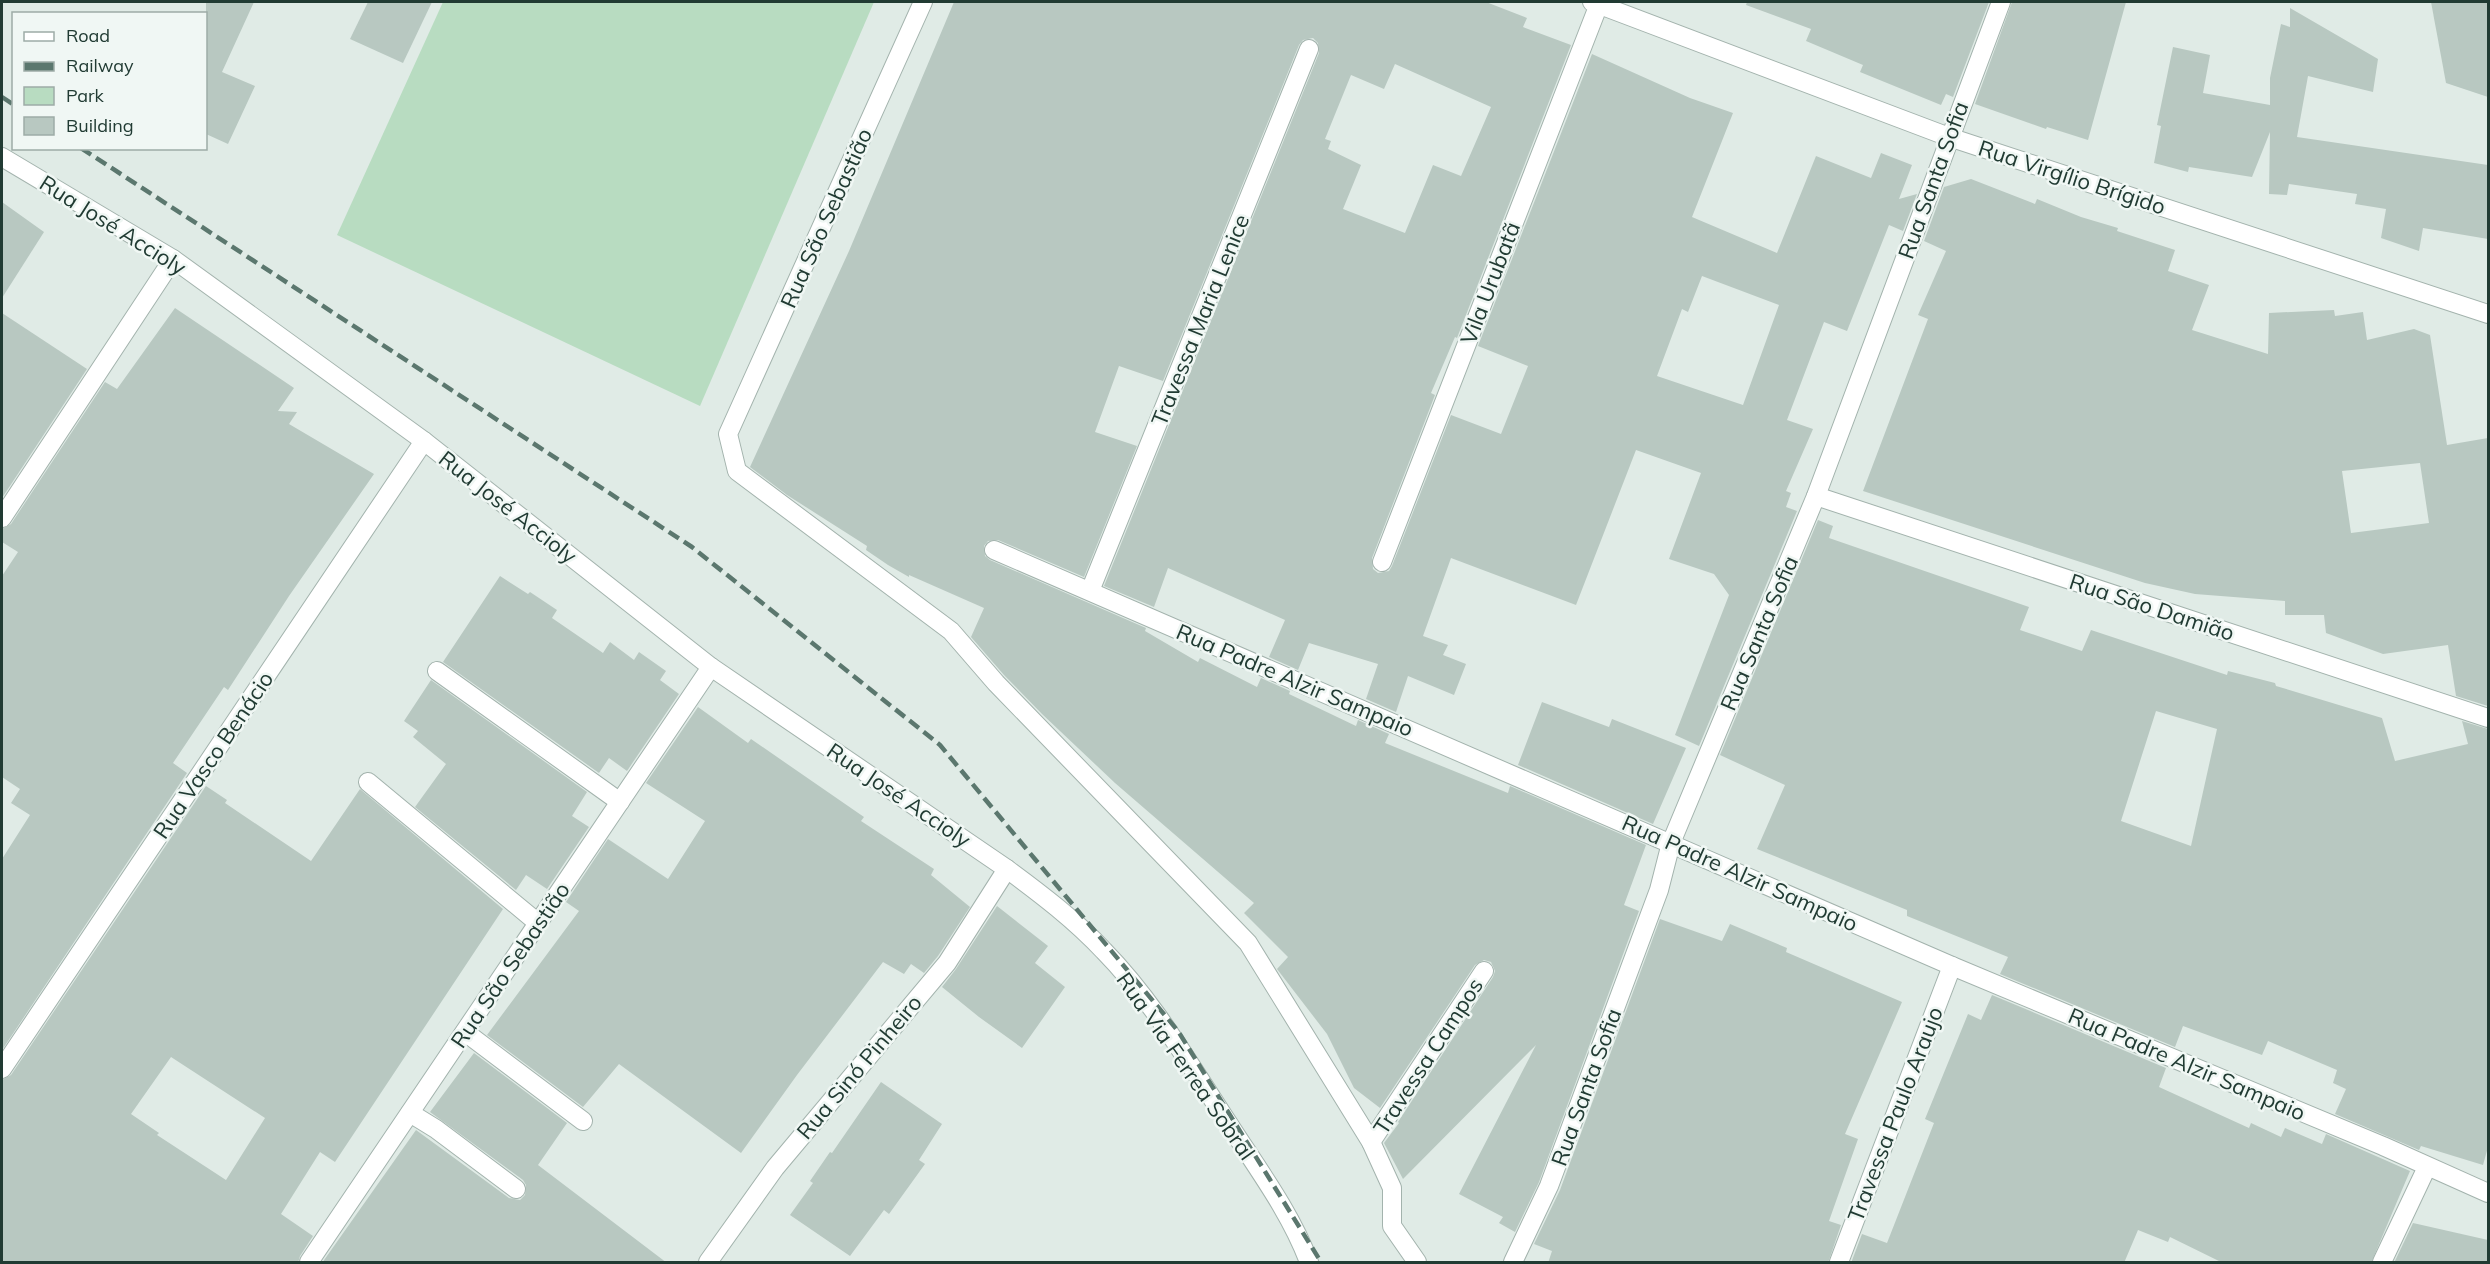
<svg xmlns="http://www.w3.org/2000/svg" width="2490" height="1264" viewBox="0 0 2490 1264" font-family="Mulish,sans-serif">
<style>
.green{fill:#b8dcc1}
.building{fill:#b8c8c1;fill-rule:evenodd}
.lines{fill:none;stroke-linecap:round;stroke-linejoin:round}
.minor-casing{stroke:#a3b3ad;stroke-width:20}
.minor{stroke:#fff;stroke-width:18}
.rail{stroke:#5b776e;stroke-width:4.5;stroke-dasharray:12 6;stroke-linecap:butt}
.labels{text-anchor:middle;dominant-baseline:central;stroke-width:5;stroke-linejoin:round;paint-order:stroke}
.street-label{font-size:22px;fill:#213b33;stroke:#f0f7f4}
</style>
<rect width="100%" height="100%" fill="#e0ebe6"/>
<polygon class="green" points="443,2 874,2 700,406 337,235"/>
<g class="building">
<polygon points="206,2 254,2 222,72 255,86 228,144 206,134"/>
<polygon points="368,2 432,2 403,63 350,39"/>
<path d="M954 2H1486L1527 18 1523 27 1571 45 1457 338 1455 337 1431 393 1435 395 1372 558 1373 569 1378 573 1389 571 1392 566 1451 415 1501 434 1528 366 1478 346 1592 54 1690 98 1733 113 1692 217 1777 253 1816 156 1871 178 1881 153 1912 165 1899 199 1917 194 1903 231 1889 225 1847 331 1824 322 1787 420 1813 429 1786 491 1791 493 1786 507 1797 511 1699 746 1675 735 1729 595 1714 574 1669 559 1701 473 1636 450 1576 605 1451 558 1423 636 1448 645 1443 655 1466 664 1454 695 1408 676 1396 712 1366 699 1378 664 1309 643 1298 670 1269 657 1285 620 1168 568 1154 607 1104 586 1319 53 1318 43 1313 38 1303 40 1299 45 1163 381 1119 366 1095 432 1137 446 1084 577 998 540 988 541 984 546 985 556 990 560 1146 628 1145 631 1198 662 1200 658 1257 687 1261 678 1290 691 1289 694 1356 726 1358 720 1389 734 1385 743 1508 793 1510 786 1646 845 1624 905 1639 911 1539 1182 1515 1232 1499 1223 1503 1217 1459 1194 1536 1045 1403 1179 1384 1143 1399 1123 1398 1122 1493 977 1495 971 1491 962 1484 960 1475 965 1380 1108 1354 1088 1327 1034 1277 969 1288 957 1244 913 1254 903 1115 783 1042 714 1004 675 971 637 984 608 909 575V577L888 565 866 550 867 546 787 495 750 467 849 251ZM1395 64 1491 107 1461 176 1433 165 1405 233 1343 209 1361 165 1328 149 1331 141 1325 139 1351 75 1384 89ZM1702 276 1779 305 1743 405 1657 376 1682 309 1688 312Z"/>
<polygon points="1747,2 1989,2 1953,97 1946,94 1941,105 1860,72 1863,65 1806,41 1811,29 1746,5"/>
<polygon points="2012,2 2126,2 2088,140 2047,127 2046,129 1975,104"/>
<polygon points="2431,2 2488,2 2488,97 2446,83"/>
<polygon points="2290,8 2378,59 2373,92 2308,76 2297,137 2488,165 2488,239 2423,228 2419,251 2381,238 2386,209 2355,204 2357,194 2289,184 2287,195 2269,194 2270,132 2252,177 2189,167 2188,172 2154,163 2161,126 2157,125 2173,47 2210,55 2203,93 2270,105 2270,78 2281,24 2290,27"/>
<path d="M1971 179 2035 204 2037 199 2081 217 2118 228 2117 231 2175 250 2168 271 2209 285 2192 330 2268 354 2269 313 2334 310 2335 316 2363 312 2367 340 2414 329 2430 335 2447 445 2488 438V706L2456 696 2448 645 2383 654 2326 633 2324 615H2285V601L2195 594 2145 583 1863 491 1928 319 1918 315 1946 251 1924 241 1944 187ZM2420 463 2429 523 2351 533 2342 471Z"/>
<polygon points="2,202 44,232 2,298"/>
<polygon points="175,308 294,388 278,411 297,412 289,424 374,474 289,596 228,690 224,687 173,763 187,773 2,1050 2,859 30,815 11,803 20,789 2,777 2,576 18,552 2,542 2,529 11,524 105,382 117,389"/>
<polygon points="2,313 87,369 2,498"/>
<path d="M1818 520 1833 526 1829 538 2029 607 2020 630 2082 651 2091 630 2227 675 2228 671 2275 683 2276 686 2382 718 2395 761 2468 744 2462 721 2488 729V1147L2483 1165 2421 1146 2419 1150 2335 1114 2346 1089 2333 1083 2337 1070 2268 1041 2262 1055 2183 1026 2175 1047 2000 974 2008 957 1907 916V910L1757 849 1785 785 1720 755ZM2156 711 2217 729 2191 846 2121 821Z"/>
<polygon points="500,576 528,594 530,592 557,610 552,618 603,653 610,642 634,660 639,652 666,671 660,680 679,694 627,771 609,758 599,773 443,662"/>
<polygon points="431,680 587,792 572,816 589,827 547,889 526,875 516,890 415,807 446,764 413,737 418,731 404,721"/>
<polygon points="1542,702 1609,727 1612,719 1686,748 1653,824 1518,765"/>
<polygon points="698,707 748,743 751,739 864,817 861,821 934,869 931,875 970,907 938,956 924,973 911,964 904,974 883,962 797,1075 741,1153 619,1064 583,1107 487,1035 579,911 566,902 608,839 668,879 705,821 646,783"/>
<path d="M206 786 227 800 225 803 311 861 360 789 503 909 335 1162 320 1152 281 1214 313 1236 300 1256 298 1263H2V1080L11 1075ZM171 1057 265 1118 226 1180 157 1135 159 1133 131 1114Z"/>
<polygon points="997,906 1048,946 1035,963 1065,987 1022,1048 979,1017 942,987 956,969"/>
<polygon points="1660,919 1722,941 1730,924 1787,948 1786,952 1902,1002 1845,1134 1858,1139 1829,1221 1841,1225 1828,1263 1548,1263 1552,1251 1534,1244 1560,1190"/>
<polygon points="1992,995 2166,1068 2159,1087 2249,1128 2251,1123 2281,1137 2285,1128 2322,1144 2326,1134 2410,1171 2371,1263 2223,1263 2170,1237 2168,1242 2138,1230 2124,1263 1851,1263 1862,1234 1887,1243 1934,1123 1925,1119 1968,1014 1981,1020"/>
<polygon points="474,1053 567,1123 538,1165 667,1263 322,1263 416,1130 509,1198 520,1200 525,1195 526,1185 523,1180 430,1112"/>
<polygon points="881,1082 942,1124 919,1160 925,1164 889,1214 884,1210 850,1256 790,1215 813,1183 810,1181 830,1152 832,1153"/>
<polygon points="2413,1223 2488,1240 2488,1263 2394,1263"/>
</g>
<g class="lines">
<defs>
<g id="minor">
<polyline points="923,2 728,434 737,471 951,631 996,683 1248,943 1371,1142 1392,1188 1392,1226 1417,1262"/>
<polyline points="1592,2 1949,137 2488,314"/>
<path d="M2 157 173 259 424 441 711 667 1007 869C1041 894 1075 920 1104 951 1155 1003 1192 1069 1232 1129 1260 1172 1291 1214 1309 1262"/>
<polyline points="1816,496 2488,718"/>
<polyline points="2,518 173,259"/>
<polyline points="994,550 1952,966 2383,1146 2488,1193"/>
<polyline points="1382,562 1599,4"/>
<polyline points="1090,591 1309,49"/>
<polyline points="437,671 620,802"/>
<polyline points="368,782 538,923"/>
<polyline points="465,1032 583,1121"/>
<polyline points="2,1069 424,441"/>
<polyline points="410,1113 436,1129 516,1189"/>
<polyline points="1371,1142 1484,971"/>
<polyline points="309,1262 711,667"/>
<polyline points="708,1262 775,1168 947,963 1007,869"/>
<polyline points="1513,1262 1549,1186 1659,890 1671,843 1816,496 2001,2"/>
<polyline points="1839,1262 1952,966"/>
<polyline points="2382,1262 2427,1167"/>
</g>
</defs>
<use href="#minor" class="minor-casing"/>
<use href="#minor" class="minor"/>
<g class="rail">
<polyline points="2,97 14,105"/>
<polyline points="81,148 692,547 940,745 1178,1031 1321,1262"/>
</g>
</g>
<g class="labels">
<g class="street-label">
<text transform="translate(2072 177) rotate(18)">Rua Virgílio Brígido</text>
<text transform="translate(1933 180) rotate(-70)">Rua Santa Sofia</text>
<text transform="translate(826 218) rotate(-66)">Rua São Sebastião</text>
<text transform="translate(113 225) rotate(32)">Rua José Accioly</text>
<text transform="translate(1490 283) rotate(-69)">Vila Urubatã</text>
<text transform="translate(1200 320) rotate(-68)">Travessa Maria Lenice</text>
<text transform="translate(508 507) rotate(38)">Rua José Accioly</text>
<text transform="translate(2152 607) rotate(18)">Rua São Damião</text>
<text transform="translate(1759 633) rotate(-67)">Rua Santa Sofia</text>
<text transform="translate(1295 680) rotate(23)">Rua Padre Alzir Sampaio</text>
<text transform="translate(213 755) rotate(-56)">Rua Vasco Benácio</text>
<text transform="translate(899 795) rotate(34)">Rua José Accioly</text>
<text transform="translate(1740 873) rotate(24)">Rua Padre Alzir Sampaio</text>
<text transform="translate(510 965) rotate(-56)">Rua São Sebastião</text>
<text transform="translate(1428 1056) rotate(-57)">Travessa Campos</text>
<text transform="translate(2187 1064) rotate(23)">Rua Padre Alzir Sampaio</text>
<text transform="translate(1186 1066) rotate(55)">Rua Via Ferrea Sobral</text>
<text transform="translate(859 1067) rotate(-50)">Rua Sinó Pinheiro</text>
<text transform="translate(1586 1087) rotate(-70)">Rua Santa Sofia</text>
<text transform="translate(1895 1114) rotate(-69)">Travessa Paulo Araujo</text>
</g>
</g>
<rect width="2490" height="1264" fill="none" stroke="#213b33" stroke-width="6"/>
<rect x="12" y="12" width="195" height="138" fill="#f0f7f4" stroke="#9daca7" stroke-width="1.5"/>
<rect x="24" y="32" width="30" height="9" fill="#ffffff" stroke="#9daca7" stroke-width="1.5"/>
<text x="66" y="42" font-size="18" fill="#213b33">Road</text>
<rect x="24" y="62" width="30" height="9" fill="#5b776e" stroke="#9daca7" stroke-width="1.5"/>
<text x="66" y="72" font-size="18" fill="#213b33">Railway</text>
<rect x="24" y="87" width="30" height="18" fill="#b8dcc1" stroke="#9daca7" stroke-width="1.5"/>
<text x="66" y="102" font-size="18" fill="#213b33">Park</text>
<rect x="24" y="117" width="30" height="18" fill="#b8c8c1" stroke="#9daca7" stroke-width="1.5"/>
<text x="66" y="132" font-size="18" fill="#213b33">Building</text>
</svg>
